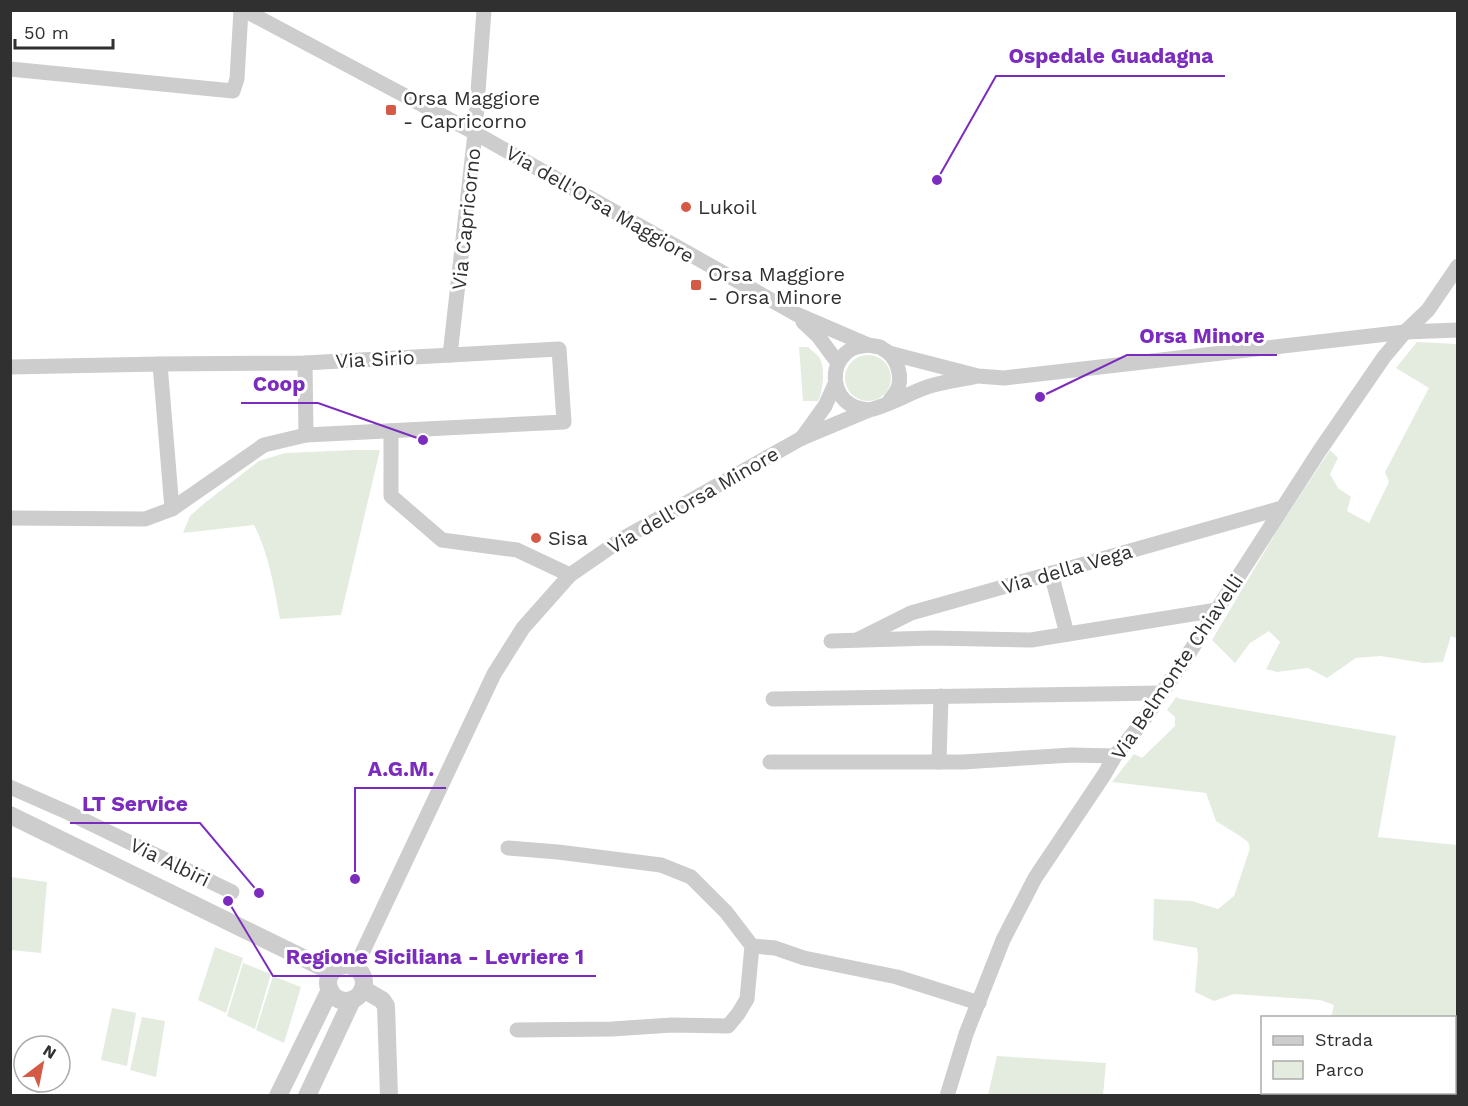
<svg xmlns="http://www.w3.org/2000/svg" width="1468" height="1106" viewBox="0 0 1468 1106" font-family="'Work Sans',sans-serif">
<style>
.green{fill:#e4ece0}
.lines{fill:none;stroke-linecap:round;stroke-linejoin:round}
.minor{stroke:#cdcdcd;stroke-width:15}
.tertiary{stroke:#cdcdcd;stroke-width:18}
.poi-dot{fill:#d45a46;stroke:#fff;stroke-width:2}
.labels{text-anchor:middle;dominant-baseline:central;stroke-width:6;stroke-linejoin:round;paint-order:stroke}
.poi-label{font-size:20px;fill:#303030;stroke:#fff;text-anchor:start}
.street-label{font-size:20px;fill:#303030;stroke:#fff}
.leader{fill:none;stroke:#7b2cbf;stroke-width:2}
.callout-dot{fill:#7b2cbf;stroke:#fff;stroke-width:2}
.callout-label{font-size:21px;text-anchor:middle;font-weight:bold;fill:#7b2cbf;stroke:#fff;stroke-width:6;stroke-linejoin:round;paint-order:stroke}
</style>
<rect width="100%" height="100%" fill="#fff"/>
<g class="green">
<polygon points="1417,342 1457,344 1458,639 1451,636 1443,662 1424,663 1380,656 1356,658 1327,678 1308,668 1277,672 1266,669 1280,642 1269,631 1250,643 1235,663 1212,640 1278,529 1330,450 1338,458 1330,474 1338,488 1351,497 1347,511 1369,523 1389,482 1385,472 1429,388 1396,368"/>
<path d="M799 347H808C811 350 816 353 819 357 826 367 823 392 818 401H803Z"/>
<circle cx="868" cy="378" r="23"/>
<path d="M354 450H380L341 615 280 619C274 587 269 554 254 525L183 533 190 516 206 502 259 461 285 453Z"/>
<polygon points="1176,697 1181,699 1396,736 1378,837 1457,845 1457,1095 1359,1095 1359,1092 1454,1092 1454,1018 1331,1017 1334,1005 1320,1000 1234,994 1214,1001 1195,992 1198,957 1197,948 1153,940 1154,899 1192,901 1218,909 1234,896 1250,848 1248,842 1240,836 1216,821 1206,793 1112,782 1134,754 1142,758 1175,726 1175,717 1167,710"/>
<polygon points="11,877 47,882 41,953 11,950"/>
<polygon points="215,947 243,958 226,1013 198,1000"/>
<polygon points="243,963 271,974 255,1029 227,1016"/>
<polygon points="273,976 301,987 284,1043 256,1030"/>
<polygon points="112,1008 136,1013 127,1066 101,1060"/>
<polygon points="142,1017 165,1021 156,1077 130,1070"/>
<polygon points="997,1056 1106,1063 1103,1095 988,1095"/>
</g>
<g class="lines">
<g class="minor">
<polyline points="244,10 475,133 796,314 868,345 880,347 889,353 978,376 1004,378 1405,332 1458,330"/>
<polyline points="10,69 233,91 237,79 241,10"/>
<polyline points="803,322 818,336 838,363"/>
<path d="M868 345C860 346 852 347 846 353 830 367 832 394 851 405 855 408 863 409 869 410"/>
<polyline points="450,355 475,133 484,10"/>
<polyline points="305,363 306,435"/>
<polyline points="160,364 172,509"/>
<polyline points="10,367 160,364 305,363 559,349 564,422 306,435 264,445 172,509 145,519 10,518"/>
<path d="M889 402C891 398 895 394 897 390 903 378 898 362 889 353"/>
<polyline points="391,431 391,496 442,540 517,550 570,575"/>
<polyline points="802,438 825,406 835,384"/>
<polyline points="1051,573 1067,634"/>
<polyline points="857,640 911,613 1282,508"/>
<polyline points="831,641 932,638 1031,640 1217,610"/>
<polyline points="773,699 1162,693"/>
<polyline points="770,762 963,762 1072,755 1115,756"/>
<polyline points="939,762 941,696"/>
<polyline points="10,787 69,813 232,892"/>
<polyline points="508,848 558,852 661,865 691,877 726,912 752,946 747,999 738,1014 728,1026 672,1025 612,1029 517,1030"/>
<polyline points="752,946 775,948 804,958 897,977 979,1003"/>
<path d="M355 968 494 674 523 628 570 575 622 539 802 438 869 410C888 406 907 394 927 387 941 382 958 380 974 377"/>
<polyline points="947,1096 966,1034 1003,940 1035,878 1104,775 1115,756 1140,725 1191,650 1320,450 1384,357 1405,332 1428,310 1458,266"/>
</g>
<g class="tertiary">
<polyline points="10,815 332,972"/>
<circle cx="346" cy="983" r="18"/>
<polyline points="363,989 382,1000 386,1006 389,1096"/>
<polyline points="278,1096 330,990"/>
<polyline points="307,1096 352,1000"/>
</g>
</g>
<g class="poi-dot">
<rect x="385" y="104" width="12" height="12" rx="3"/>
<circle cx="686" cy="207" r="6"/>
<rect x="690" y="279" width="12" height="12" rx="3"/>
<circle cx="536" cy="538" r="6"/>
</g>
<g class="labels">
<g class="poi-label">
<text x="403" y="98">Orsa Maggiore<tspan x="403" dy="23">- Capricorno</tspan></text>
<text x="698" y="207">Lukoil</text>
<text x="708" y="274">Orsa Maggiore<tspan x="708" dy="23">- Orsa Minore</tspan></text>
<text x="548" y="538">Sisa</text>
</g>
<g class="street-label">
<text transform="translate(600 204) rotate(30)">Via dell'Orsa Maggiore</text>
<text transform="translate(466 219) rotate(-84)">Via Capricorno</text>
<text transform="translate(375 359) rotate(-3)">Via Sirio</text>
<text transform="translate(693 500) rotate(-30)">Via dell'Orsa Minore</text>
<text transform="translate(1067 569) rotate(-16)">Via della Vega</text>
<text transform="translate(1177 667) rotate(-56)">Via Belmonte Chiavelli</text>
<text transform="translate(170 862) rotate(26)">Via Albiri</text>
</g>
</g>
<path class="leader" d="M937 180L996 76H1225M1040 397L1127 355H1277M423 440L318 403H241M355 879L355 788H446M259 893L200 823H70M228 901L273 976H596"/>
<g class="callout-dot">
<circle cx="937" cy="180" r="6"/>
<circle cx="1040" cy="397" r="6"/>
<circle cx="423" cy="440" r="6"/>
<circle cx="355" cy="879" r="6"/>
<circle cx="259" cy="893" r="6"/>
<circle cx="228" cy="901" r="6"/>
</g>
<g class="callout-label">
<text x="1111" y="63">Ospedale Guadagna</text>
<text x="1202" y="343">Orsa Minore</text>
<text x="279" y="391">Coop</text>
<text x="401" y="776">A.G.M.</text>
<text x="135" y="811">LT Service</text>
<text x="435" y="964">Regione Siciliana - Levriere 1</text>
</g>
<rect width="1468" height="1106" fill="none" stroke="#303030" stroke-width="24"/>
<rect x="1261" y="1016" width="195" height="78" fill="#ffffff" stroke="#acacac" stroke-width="1.5"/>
<rect x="1273" y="1036" width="30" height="9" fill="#cdcdcd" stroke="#acacac" stroke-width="1.5"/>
<text x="1315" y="1046" font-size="18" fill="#303030">Strada</text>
<rect x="1273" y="1061" width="30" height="18" fill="#e4ece0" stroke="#acacac" stroke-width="1.5"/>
<text x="1315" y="1076" font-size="18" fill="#303030">Parco</text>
<g transform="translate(42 1064) rotate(32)"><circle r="28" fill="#ffffff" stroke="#acacac" stroke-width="1.5"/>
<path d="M0-4.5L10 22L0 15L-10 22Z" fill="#d45a46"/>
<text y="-9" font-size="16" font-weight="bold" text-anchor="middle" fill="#303030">N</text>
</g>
<path d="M15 39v9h98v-9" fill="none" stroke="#303030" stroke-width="3"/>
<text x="24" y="39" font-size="18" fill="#303030" stroke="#ffffff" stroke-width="4.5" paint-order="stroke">50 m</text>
</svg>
